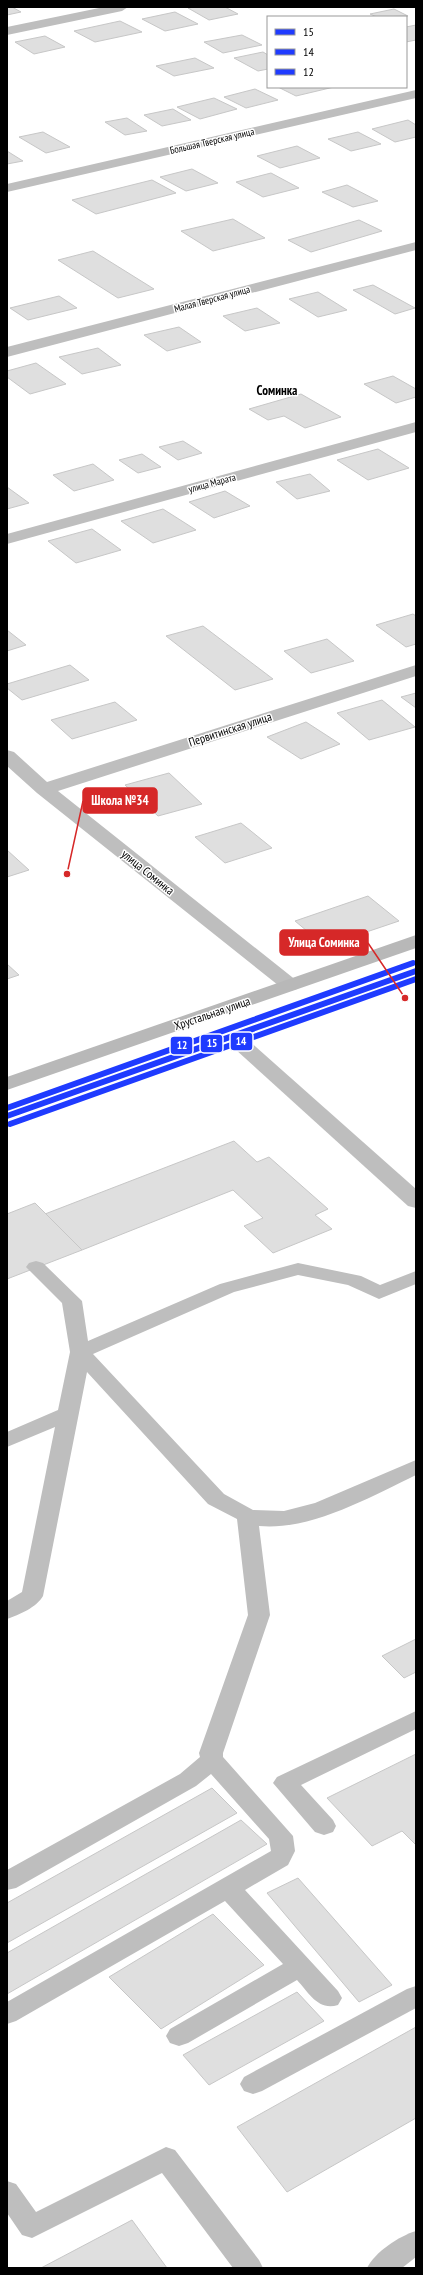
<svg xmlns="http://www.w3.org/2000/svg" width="423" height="2275" viewBox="0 0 423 2275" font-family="'PT Sans Narrow',sans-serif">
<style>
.building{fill:#dfdfdf;stroke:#c7c7c7}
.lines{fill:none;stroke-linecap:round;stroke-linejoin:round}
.path{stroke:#b9b9b9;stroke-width:1.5;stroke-dasharray:0.5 1.5;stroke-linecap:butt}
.service{fill:#bebebe;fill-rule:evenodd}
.minor{fill:#bebebe;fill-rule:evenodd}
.tertiary{fill:#bebebe;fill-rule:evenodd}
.secondary{fill:#b8b8b8;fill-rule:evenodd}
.bus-1-casing{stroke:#fff;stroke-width:9}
.bus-2-casing{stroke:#fff;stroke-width:9}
.bus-3-casing{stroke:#fff;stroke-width:9}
.bus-1{stroke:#1f3bff;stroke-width:6}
.bus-2{stroke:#1f3bff;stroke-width:6}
.bus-3{stroke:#1f3bff;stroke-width:6}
.labels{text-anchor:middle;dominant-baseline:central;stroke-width:3;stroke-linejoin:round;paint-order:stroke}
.far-street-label{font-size:10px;fill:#000;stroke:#fff}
.street-label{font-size:12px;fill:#000;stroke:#fff}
.far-district-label{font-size:13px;font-weight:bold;fill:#000;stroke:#fff}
.leader{fill:none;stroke:#d62828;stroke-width:1.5}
.callout-dot{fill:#d62828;stroke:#fff;stroke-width:1.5}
.callout{fill:#d62828;stroke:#d62828;stroke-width:1.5}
.callout-label{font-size:13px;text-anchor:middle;font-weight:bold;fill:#fff}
.line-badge{stroke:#fff;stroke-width:1.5}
.badge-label{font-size:11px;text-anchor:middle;font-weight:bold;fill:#fff}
</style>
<rect width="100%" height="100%" fill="#fff"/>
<g class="building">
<polygon points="7,7 12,7 21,12 7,15"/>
<polygon points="195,7 225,7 238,14 209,20 188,8"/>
<polygon points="394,9 408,16 377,17 370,14"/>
<polygon points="175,12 198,24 165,31 142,19"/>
<polygon points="120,21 142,32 95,42 74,31"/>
<polygon points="416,25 416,40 406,42 406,27"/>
<polygon points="242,35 262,45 223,53 204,42"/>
<polygon points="45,36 65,47 34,54 15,42"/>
<polygon points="263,52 268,55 268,69 258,71 234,58"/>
<polygon points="195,58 214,68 174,76 156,66"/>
<polygon points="278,87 334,87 296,96"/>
<polygon points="255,89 278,100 246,108 224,97"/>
<polygon points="214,98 237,109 200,119 177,107"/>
<polygon points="173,109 191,120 162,126 144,115"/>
<polygon points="127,118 147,131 125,135 105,122"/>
<polygon points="408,120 416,125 416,137 395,142 372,129"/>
<polygon points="43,132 70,147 46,153 19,137"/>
<polygon points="358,132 381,144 351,151 328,139"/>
<polygon points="297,146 320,158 280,168 257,156"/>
<polygon points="7,151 23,161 7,164"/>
<polygon points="192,169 218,183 186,191 160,177"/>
<polygon points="271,173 299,188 263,197 236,182"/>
<polygon points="152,180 176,193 96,214 72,200"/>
<polygon points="347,185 378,201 353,207 322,192"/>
<polygon points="233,219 265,238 213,251 181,231"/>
<polygon points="359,220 382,231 311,252 288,240"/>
<polygon points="93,251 154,289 118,298 58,260"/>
<polygon points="373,285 415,308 395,314 353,290"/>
<polygon points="318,292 347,310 318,317 289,299"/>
<polygon points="59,296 77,308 28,320 10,308"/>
<polygon points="257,308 280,323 245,331 223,316"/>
<polygon points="179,327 201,342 167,351 144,335"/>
<polygon points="98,348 121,365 82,374 59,357"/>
<polygon points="36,363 66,384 30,394 7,377 7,371"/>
<polygon points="393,376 416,389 416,397 396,403 364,384"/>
<polygon points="301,394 341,417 305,428 284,416 268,420 249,409"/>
<polygon points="183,441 202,453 178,460 159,447"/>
<polygon points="378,449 409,468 368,480 337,460"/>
<polygon points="142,454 161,467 138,473 119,460"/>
<polygon points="93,464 114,480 74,491 53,475"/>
<polygon points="310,474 330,491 297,499 276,482"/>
<polygon points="7,487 29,503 7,509"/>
<polygon points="225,491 250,506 214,518 189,502"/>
<polygon points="163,509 196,530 153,543 121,521"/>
<polygon points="92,529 121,550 76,563 48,541"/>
<polygon points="413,614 416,616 416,644 406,647 376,625"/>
<polygon points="203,626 273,679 235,690 166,636"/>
<polygon points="7,630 26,645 7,651"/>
<polygon points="327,639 354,661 311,673 284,651"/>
<polygon points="70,665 89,680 22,700 7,688 7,684"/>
<polygon points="416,693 416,708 401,697"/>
<polygon points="382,700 415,727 369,740 337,713"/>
<polygon points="115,702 137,720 72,739 51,720"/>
<polygon points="306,722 340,744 301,759 267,737"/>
<polygon points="169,773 202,804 158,816 125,785"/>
<polygon points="241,823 272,848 225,863 195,837"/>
<polygon points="7,850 29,870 7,877"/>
<polygon points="368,896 399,921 325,946 295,921"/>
<polygon points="7,964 19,975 7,979"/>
<polygon points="234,1141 257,1162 269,1157 328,1209 315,1215 332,1229 273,1253 244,1226 263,1218 233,1190 82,1250 45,1214"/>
<polygon points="35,1203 82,1250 7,1279 7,1214"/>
<polygon points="416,1639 416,1672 404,1678 382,1656"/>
<polygon points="416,1754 416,1845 402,1831 372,1846 327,1798"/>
<polygon points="212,1788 237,1813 7,1943 7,1903"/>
<polygon points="241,1820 267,1844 7,1994 7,1953"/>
<polygon points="298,1878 392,1985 359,2002 267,1893"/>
<polygon points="213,1914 264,1965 161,2029 109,1977"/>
<polygon points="297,1992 324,2021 209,2085 183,2055"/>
<polygon points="416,2027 416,2118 287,2192 237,2127"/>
<polygon points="132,2220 167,2268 41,2268"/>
</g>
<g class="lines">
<polyline class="path" points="414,7 416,8"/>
<g class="service">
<path d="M36 1261 43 1263 82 1301 88 1341 220 1284 298 1263 361 1276 380 1285 416 1271V1284L379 1299 348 1285 298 1275 234 1292 93 1354 224 1494 253 1510 284 1511 315 1503 416 1460V1475C370 1497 311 1531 259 1526L270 1615 223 1753V1757L293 1836 295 1851 288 1865 245 1890 338 1991 342 1998 338 2005C318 2011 309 1993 297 1980L188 2043 179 2046 170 2043 166 2036 170 2029 283 1964 225 1901 16 2021 7 2024V2002L271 1851 269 1839 211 1774 196 1786 16 1888 7 1890V1870L180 1774 200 1757 199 1753 248 1615 237 1519 208 1504 87 1372 43 1596C37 1607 19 1615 7 1619V1601L22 1592 55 1427 7 1447V1432L58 1410 70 1352 62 1303 26 1267 29 1263Z"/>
<polygon points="416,1711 416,1729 301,1785 333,1820 336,1826 333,1832 324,1835 315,1832 273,1783 277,1777"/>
<polygon points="416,1986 416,2008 262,2091 253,2094 244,2091 240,2084 244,2077 407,1989"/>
<polygon points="166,2147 175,2150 259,2260 263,2268 233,2268 162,2173 32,2238 22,2235 7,2213 7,2181 16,2184 36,2212"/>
<path d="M416 2231V2257L402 2268H367C375 2252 399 2236 416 2231Z"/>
</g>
<g class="minor">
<polygon points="104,7 128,7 122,11 7,35 7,27"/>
<polygon points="416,90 416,98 7,192 7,184"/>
<polygon points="416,422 416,432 7,544 7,534"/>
<polygon points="416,665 416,676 58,791 297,981 300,985 297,989 290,991 283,989 37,793 7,766 7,750 14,752 47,782"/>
<polygon points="232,1030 239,1032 416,1189 416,1208 408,1206 225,1040 221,1036 225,1032"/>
</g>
<polygon class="tertiary" points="416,242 416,250 7,357 7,347"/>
<g class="secondary">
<polygon points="416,935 416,948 7,1090 7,1077"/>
<polygon points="416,965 416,978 7,1123 7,1109"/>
</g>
<defs>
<polyline id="bus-1" points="7,1116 416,971"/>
<polyline id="bus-2" points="10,1124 416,979"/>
<polyline id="bus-3" points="7,1108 413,963"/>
</defs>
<use href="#bus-1" class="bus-1-casing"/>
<use href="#bus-2" class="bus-2-casing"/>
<use href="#bus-3" class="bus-3-casing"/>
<use href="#bus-1" class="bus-1"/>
<use href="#bus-2" class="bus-2"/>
<use href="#bus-3" class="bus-3"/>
</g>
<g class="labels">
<g class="far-street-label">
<text transform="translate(212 141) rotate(-13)">Большая Тверская улица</text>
<text transform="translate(212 299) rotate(-15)">Малая Тверская улица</text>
<text transform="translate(212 483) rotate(-15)">улица Марата</text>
</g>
<g class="street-label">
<text transform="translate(230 729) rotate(-18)">Первитинская улица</text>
<text transform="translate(148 872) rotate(39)">улица Соминка</text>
<text transform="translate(212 1013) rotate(-19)">Хрустальная улица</text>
</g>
<g class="far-district-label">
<text x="277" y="390">Соминка</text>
</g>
</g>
<path class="leader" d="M67 874L83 801M405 998L368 943"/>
<g class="callout-dot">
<circle cx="67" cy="874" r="4"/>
<circle cx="405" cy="998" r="4"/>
</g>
<g class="callout">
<rect x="83" y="788" width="74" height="25" rx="4"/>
<rect x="280" y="930" width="88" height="25" rx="4"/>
</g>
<g class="callout-label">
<text x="120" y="805">Школа №34</text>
<text x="324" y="947">Улица Соминка</text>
</g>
<g class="line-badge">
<rect x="230" y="1032" width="23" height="19" rx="4" fill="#1f3bff"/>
<rect x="200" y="1034" width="23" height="19" rx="4" fill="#1f3bff"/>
<rect x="170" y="1036" width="23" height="19" rx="4" fill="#1f3bff"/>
</g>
<g class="badge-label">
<text x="241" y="1045">14</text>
<text x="212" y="1047">15</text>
<text x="182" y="1049">12</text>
</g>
<rect width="423" height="2275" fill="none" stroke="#000000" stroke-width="16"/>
<rect x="267" y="16" width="140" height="72" fill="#ffffff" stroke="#999999"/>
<rect x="275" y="29" width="20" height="6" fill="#1f3bff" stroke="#999999"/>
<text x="303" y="36" font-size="12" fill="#000000">15</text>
<rect x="275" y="49" width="20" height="6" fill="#1f3bff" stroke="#999999"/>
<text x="303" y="56" font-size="12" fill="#000000">14</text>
<rect x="275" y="69" width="20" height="6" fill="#1f3bff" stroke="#999999"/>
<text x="303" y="76" font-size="12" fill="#000000">12</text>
</svg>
